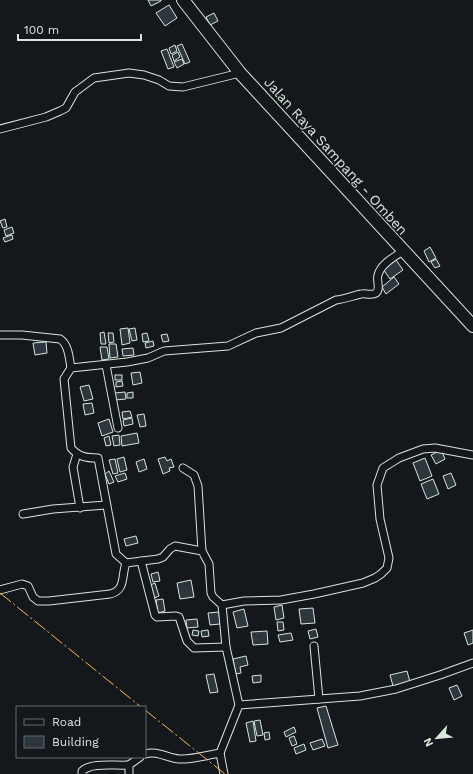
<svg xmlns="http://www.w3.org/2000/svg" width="473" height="774" viewBox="0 0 473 774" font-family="'Work Sans',sans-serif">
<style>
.building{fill:#2c363c;stroke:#d8e6dc}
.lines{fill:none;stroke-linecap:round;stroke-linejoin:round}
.minor-casing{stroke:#d8e6dc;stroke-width:9}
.primary-casing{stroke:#d8e6dc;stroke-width:14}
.minor{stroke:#14181c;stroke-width:7}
.primary{stroke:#14181c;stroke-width:12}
.power{stroke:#ffb74d;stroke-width:1;stroke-dasharray:14 3 2 3;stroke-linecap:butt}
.labels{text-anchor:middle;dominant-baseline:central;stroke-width:3;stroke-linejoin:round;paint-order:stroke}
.street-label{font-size:14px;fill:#d8e6dc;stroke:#14181c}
</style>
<rect width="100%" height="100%" fill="#14181c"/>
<g class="building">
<polygon points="148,0 161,0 161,1 151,6"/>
<polygon points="169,5 177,18 165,26 156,13"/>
<polygon points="214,13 218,21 210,25 206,17"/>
<polygon points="182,44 190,62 185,64 177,46"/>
<polygon points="175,45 177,51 171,54 169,48"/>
<polygon points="167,49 174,67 168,69 161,51"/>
<polygon points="178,52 180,57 174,61 172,55"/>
<polygon points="182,59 184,64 177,68 174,62"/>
<polygon points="5,219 7,227 3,228 0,221"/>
<polygon points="12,227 14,233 6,236 4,230"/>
<polygon points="12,235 13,239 5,242 3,238"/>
<polygon points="430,247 436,258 429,262 424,251"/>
<polygon points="436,259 440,266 435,268 431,262"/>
<polygon points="396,260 403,270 390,279 383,269"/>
<polygon points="394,277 399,284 386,294 382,287"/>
<polygon points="128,328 130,343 122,345 120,329"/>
<polygon points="135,328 137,340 132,341 129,329"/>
<polygon points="104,332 106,344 101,344 100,333"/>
<polygon points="108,333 113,333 114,342 109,343"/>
<polygon points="147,333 149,341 143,342 142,334"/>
<polygon points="167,334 169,341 163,342 161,335"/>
<polygon points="153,341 154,346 146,348 145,343"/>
<polygon points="46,342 47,353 35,355 33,343"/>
<polygon points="109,344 116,344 118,357 110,358"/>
<polygon points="100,347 107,347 109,359 102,360"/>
<polygon points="133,348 134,355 123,356 122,349"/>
<polygon points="140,372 142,383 133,385 131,373"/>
<rect x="115" y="375" width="7" height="5"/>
<polygon points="122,381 123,386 116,387 116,382"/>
<polygon points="89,385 93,399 84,401 80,387"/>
<polygon points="125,392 126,399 115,400 115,393"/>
<polygon points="133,392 133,398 127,398 127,393"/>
<polygon points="92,403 94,413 85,415 83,404"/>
<polygon points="130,411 132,417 123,419 122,412"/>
<polygon points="144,414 146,426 140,427 137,415"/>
<polygon points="132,418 133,424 124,426 123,420"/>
<polygon points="109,419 113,432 102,436 98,423"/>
<polygon points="137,433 139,443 122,446 121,436"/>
<polygon points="119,435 120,445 114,446 112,436"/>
<polygon points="109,436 111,445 106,446 104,438"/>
<polygon points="441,450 445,459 436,464 431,455"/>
<polygon points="124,457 127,470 120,472 117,459"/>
<polygon points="165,457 167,461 171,459 174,467 169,468 170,471 163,474 158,459"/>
<polygon points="425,458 432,476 420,481 413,463"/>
<polygon points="115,459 118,473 113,474 109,460"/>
<polygon points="144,459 147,469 139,472 136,462"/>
<polygon points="109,471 114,482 109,484 105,474"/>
<polygon points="125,473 127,479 118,482 115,476"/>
<polygon points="451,473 456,485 448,489 443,476"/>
<polygon points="433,479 439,494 427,499 421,484"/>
<polygon points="136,536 138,543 126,546 124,539"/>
<polygon points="158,572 160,581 153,582 151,574"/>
<polygon points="191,580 194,597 180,599 177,583"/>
<polygon points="155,583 159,596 152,599 148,586"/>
<polygon points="163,599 165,611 158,613 156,600"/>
<polygon points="282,605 284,618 276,620 274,607"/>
<polygon points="313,608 315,623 301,624 299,609"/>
<polygon points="244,609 248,626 237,628 233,612"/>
<polygon points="219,612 220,624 210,625 208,613"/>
<polygon points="197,619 198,627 187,628 186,620"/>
<polygon points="277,622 283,622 284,630 278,631"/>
<polygon points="316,629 318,637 310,639 308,631"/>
<polygon points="193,630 199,631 198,636 192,635"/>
<polygon points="208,630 209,636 202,637 201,631"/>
<polygon points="473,630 473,643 468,645 464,633"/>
<polygon points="267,631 268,644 253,645 251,632"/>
<polygon points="291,633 293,640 280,642 278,635"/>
<polygon points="246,656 248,665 240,667 241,673 236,674 233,659"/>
<polygon points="407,671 410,682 393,686 390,675"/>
<polygon points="214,674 218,692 210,693 206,675"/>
<polygon points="261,675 261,682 253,683 252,676"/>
<polygon points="457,685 462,696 454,700 449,688"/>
<polygon points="326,706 338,745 328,748 317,708"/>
<polygon points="260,720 263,735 257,736 254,721"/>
<polygon points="253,721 256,741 250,742 246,723"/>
<polygon points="294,727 296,732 286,737 284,732"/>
<polygon points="269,732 270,739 265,740 264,733"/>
<polygon points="294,736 297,744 292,746 289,738"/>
<polygon points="322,739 325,746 313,750 310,743"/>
<polygon points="304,744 306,750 296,754 294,748"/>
</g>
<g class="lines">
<defs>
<g id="minor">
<polyline points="0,129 46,117 60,111 66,108 75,92 94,78 129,73 144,75 159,80 169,86 183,87 240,73"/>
<path d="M403 251C394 257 381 264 378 275 376 280 381 289 376 293 372 296 365 293 361 294 352 296 345 299 336 300L281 328 256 333 228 346 164 351 148 358 127 362 71 368 64 379 71 448C79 457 86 458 98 458L116 554 126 563 158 559 163 557 170 549 175 546 202 551 209 564 211 593 213 597 222 605 244 601 281 600 314 594 363 583 375 578 381 574 387 568 389 558 380 519 377 485 383 468 399 458 423 449 435 448 473 455"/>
<path d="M0 335H22L60 339C69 345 69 358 71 368"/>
<polyline points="106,365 118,428"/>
<polyline points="77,454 73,467 80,508"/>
<polyline points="183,468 194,475 198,486 202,551"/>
<polyline points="23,514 53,509 106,505"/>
<polyline points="141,561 155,615 157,617 176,616 179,617 187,641 194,648 226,647"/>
<path d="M0 590 22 584 28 586 33 597 38 601H49L110 594C126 590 121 577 126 563"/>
<polyline points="222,605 226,647 239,705"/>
<polyline points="314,646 319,699"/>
<polyline points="220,753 224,774"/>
<path d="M145 754C157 750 167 758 179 759 192 760 207 755 220 753L239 705 360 696 396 689 440 675 473 663"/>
<path d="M82 774V771C92 762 114 766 129 765"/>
<polyline points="129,774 129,765 140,757"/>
</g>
<polyline id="primary" points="183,0 240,73 473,326"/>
</defs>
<use href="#minor" class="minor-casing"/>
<use href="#primary" class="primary-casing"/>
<use href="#minor" class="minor"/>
<use href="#primary" class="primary"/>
<g class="power">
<polyline points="0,593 141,707"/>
<polyline points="145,710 225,774"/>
</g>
</g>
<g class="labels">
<g class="street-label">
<text transform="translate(336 156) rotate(48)">Jalan Raya Sampang - Omben</text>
</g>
</g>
<rect x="16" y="706" width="130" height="52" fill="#14181c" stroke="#626a69"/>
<rect x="24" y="719" width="20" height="6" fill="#14181c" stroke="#626a69"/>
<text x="52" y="726" font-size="12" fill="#d8e6dc">Road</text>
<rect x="24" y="736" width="20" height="12" fill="#2c363c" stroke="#626a69"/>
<text x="52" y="746" font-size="12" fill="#d8e6dc">Building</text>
<g transform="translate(437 738) rotate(243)" stroke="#14181c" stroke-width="3" paint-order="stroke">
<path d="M0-3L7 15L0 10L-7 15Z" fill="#d8e6dc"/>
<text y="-6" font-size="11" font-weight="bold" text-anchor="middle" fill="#d8e6dc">N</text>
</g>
<path d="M18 34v6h123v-6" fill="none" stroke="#d8e6dc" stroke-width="2"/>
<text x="24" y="34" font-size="12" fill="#d8e6dc" stroke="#14181c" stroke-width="3" paint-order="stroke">100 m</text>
</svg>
